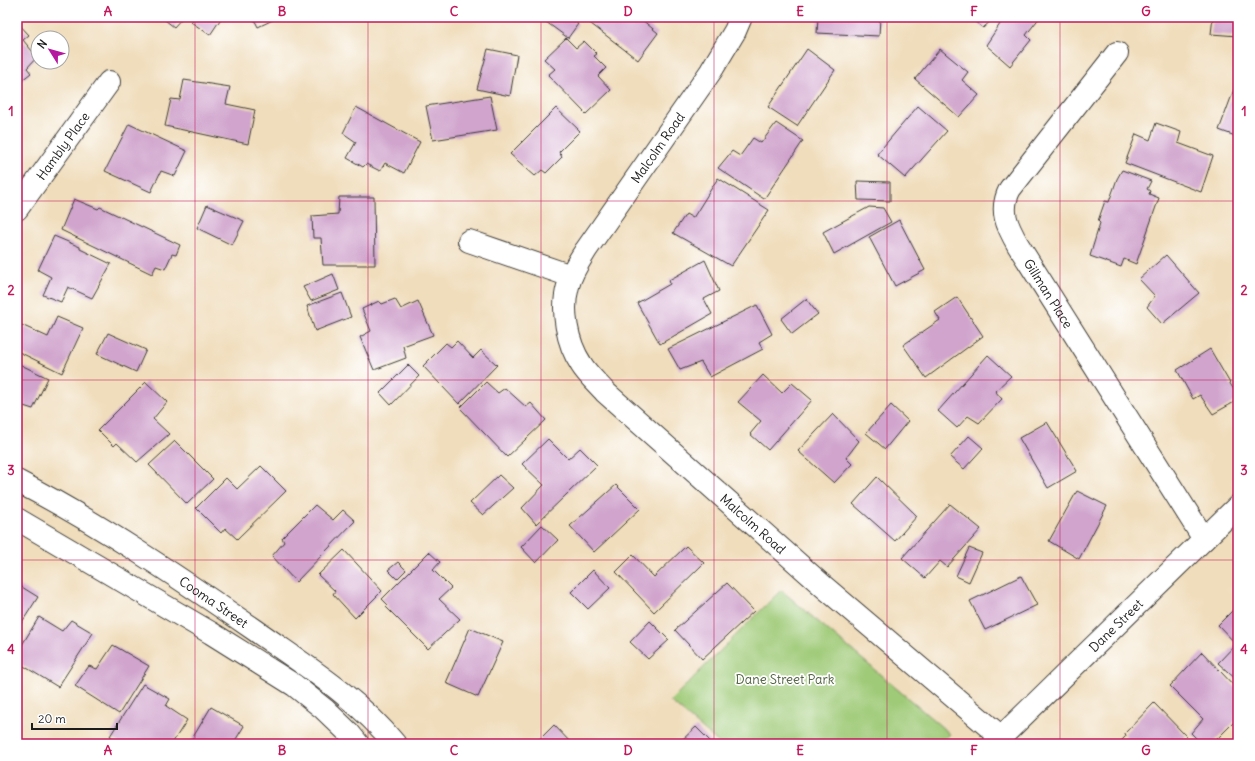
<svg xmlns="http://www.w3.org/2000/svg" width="1255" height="761" viewBox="0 0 1255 761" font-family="Delius,sans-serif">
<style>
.green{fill:#9fca77;stroke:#5e734a}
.building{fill:#d0a4cd}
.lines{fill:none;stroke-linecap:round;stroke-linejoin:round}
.street-casing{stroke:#3c3934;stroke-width:24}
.secondary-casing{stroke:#3c3934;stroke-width:24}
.street{stroke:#fff;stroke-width:22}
.secondary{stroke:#fff;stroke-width:22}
.grid{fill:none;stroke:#c2185b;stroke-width:1;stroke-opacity:0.55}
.labels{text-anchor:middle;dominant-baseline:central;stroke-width:3.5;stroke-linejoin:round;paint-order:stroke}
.street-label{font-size:13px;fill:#1c1c1c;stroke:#fff}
.park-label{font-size:13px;fill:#506240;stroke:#fff}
.neatline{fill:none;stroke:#c2185b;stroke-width:1.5}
.grid-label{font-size:13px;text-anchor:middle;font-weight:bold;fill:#c2185b}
</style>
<rect width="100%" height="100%" fill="#fff"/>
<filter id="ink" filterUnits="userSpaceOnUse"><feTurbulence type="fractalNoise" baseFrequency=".025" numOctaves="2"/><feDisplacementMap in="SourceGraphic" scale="8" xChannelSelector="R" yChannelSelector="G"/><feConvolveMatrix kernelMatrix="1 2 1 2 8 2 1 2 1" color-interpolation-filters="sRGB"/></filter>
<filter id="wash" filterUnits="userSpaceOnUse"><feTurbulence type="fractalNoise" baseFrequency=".012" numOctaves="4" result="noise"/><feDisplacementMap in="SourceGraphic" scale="16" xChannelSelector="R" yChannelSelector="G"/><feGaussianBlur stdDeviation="0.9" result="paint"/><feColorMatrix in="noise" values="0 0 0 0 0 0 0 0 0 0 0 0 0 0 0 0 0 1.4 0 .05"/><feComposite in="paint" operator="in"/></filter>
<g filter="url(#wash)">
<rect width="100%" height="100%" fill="#f0ddbc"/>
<polygon class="green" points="781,590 950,734 940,744 720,744 670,701"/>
<g id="blocks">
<g class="building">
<polygon points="161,17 183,17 174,27"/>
<polygon points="195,17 222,17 210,35 191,22"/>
<polygon points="253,17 279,17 258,27"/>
<polygon points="544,17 568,17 578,24 568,38 542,19"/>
<polygon points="582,17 643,17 641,19 658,33 638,60"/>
<polygon points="818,17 880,17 879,36 817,33"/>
<polygon points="969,17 1040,17 1026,35 1031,40 1010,66 986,45 1000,24 993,19 983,28"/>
<polygon points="1213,17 1238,17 1238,36 1211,34"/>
<polygon points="17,22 29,35 23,40 37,57 27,68 31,73 17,84"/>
<polygon points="566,38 576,48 584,41 597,54 594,56 606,68 598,76 611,90 586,114 548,75 555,69 544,59"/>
<polygon points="488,49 517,55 510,96 477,89"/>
<polygon points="807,49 835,70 797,126 768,107"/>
<polygon points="940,49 968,72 962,80 979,95 959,117 915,79"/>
<polygon points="184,80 230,87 226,104 255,110 248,144 165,126 171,99 180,100"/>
<polygon points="1236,84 1238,85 1238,137 1219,130"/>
<polygon points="490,96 497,130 433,140 426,106"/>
<polygon points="918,106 947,131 905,178 877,154"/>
<polygon points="356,107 420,142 404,173 385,163 380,171 366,164 363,167 347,158 356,142 343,133"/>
<polygon points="556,108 580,131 559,152 562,157 546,173 542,170 535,176 510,154"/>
<polygon points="776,123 803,141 764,199 718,168 732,151 740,156 753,138 761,143"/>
<polygon points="1156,123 1181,132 1178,143 1213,156 1201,192 1125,163 1136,134 1150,140"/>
<polygon points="129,124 187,151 175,176 161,171 151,192 105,171"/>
<polygon points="1122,170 1151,181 1147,189 1150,191 1149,194 1159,198 1136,264 1124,259 1121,267 1090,256 1100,223 1098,221 1105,201 1109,202 1117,179"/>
<polygon points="718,178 769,210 731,266 673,233 686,214 693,218"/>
<polygon points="857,181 890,182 890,201 858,200"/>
<polygon points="339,197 374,197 375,265 323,265 321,238 313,238 312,216 338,214"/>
<polygon points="74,199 98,209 100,207 180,245 176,255 172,254 165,269 156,266 152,274 61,230"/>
<polygon points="207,205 244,221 232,245 197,228"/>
<polygon points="869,207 883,208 891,222 834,254 823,232"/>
<polygon points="899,220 925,270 895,286 869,237"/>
<polygon points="54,236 80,247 80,249 111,264 92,298 68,287 61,302 43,295 51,277 38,270"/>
<polygon points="1166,255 1199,293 1162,324 1147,307 1155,296 1139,279"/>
<polygon points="705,260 719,291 704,299 712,314 660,344 637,303 670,284 669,280"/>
<polygon points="333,274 339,290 311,301 303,287"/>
<polygon points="342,293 351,317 315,331 307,306"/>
<polygon points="957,297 983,336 926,378 903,345 940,320 935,312"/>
<polygon points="395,299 401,309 418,301 433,335 403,346 406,358 374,370 360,337 371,331 362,309 379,301 382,304"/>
<polygon points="806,299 818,314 792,334 781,319"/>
<polygon points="757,305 772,334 759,342 763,349 710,377 701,362 680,370 668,349"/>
<polygon points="57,317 83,328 62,373 17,351 17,323 48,337"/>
<polygon points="108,333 146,350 136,372 97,354"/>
<polygon points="457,341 473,358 481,350 497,365 459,404 423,366 446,343 451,347"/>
<polygon points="1210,349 1238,397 1238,400 1213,414 1200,395 1193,399 1177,370"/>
<polygon points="988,355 1011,376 995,391 1002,399 979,423 968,416 957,428 938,411"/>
<polygon points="17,363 48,378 33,409 17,404"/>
<polygon points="408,365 419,376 391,405 380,393"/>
<polygon points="763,375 782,393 792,383 812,400 768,450 750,434 761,421 738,402"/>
<polygon points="146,382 167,402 153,419 169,434 137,462 117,443 114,446 98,430"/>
<polygon points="486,382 498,393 505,388 526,407 531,403 546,420 507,457 460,408"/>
<polygon points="891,405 908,421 885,449 866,433"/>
<polygon points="833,414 859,441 846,458 852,464 834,483 798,451"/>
<polygon points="1047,422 1077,471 1048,488 1019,438"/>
<polygon points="969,436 983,448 964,469 950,457"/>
<polygon points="548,439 568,459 580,448 597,465 536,524 522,508 544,485 522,464"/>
<polygon points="175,441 213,479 187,504 149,465"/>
<polygon points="261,466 286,491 237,539 225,528 221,533 196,508 226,478 237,489"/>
<polygon points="499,475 513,488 483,515 470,503"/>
<polygon points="877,477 917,516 895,541 853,504"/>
<polygon points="616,485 640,509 594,552 570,526"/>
<polygon points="1077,491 1107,506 1079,559 1049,541"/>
<polygon points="950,504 981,529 947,567 940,561 925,578 902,558"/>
<polygon points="315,505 333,520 343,510 355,521 296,582 272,556 284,542 282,538"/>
<polygon points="542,525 558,540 536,563 521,547"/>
<polygon points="686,546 704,563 654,612 616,572 633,555 654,577"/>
<polygon points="969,548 982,553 969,582 956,576"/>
<polygon points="344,550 382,591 355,618 333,594 335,591 318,575"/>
<polygon points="429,552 440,562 433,570 451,588 439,599 460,619 428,649 386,607 388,605 382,599"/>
<polygon points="398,562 406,570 397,579 388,570"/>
<polygon points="593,570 610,588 588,609 571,592"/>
<polygon points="1021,576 1037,605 985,630 970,601"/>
<polygon points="727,583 754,611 702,659 675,630"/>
<polygon points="17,584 38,597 17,630"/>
<polygon points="1238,605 1238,681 1218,663 1236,644 1218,625"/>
<polygon points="39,617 62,631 71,620 93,633 58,687 17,662 17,653"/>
<polygon points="650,621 669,640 648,659 630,642"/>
<polygon points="470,628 503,642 478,697 446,683"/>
<polygon points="113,645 149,666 119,714 75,686 89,666 97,669"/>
<polygon points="1202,652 1238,690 1238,718 1212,744 1202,744 1191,733 1203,719 1170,686"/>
<polygon points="143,684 170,699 166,706 187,720 173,742 176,744 119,744 120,743 110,736"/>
<polygon points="1154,703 1186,736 1178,744 1118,744 1126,736 1125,733"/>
<polygon points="211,707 244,726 233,744 189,744"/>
<polygon points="554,725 572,744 535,744"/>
<polygon points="696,727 712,743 711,744 684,744 681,741"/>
</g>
</g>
</g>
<g filter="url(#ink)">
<use href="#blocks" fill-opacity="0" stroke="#3c3934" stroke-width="1"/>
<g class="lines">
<defs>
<g id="street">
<path id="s1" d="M741 17 735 31 711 71 586 250C579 261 571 273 568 286 561 310 567 343 581 364 587 374 597 383 605 392L823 586 1001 737"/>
<path id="s2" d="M1117 53 1010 189C999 210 1007 226 1018 245L1204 539"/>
<path id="s3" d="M17 209 109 82"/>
<polyline points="469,241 571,276"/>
<path id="s4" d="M994 744 1238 506"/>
</g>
<g id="secondary">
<path id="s5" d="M17 481C100 524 178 577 255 630 304 665 357 697 395 744"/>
<polyline points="17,519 211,633 294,685 324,709 349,733 358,744"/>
</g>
</defs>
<use href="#street" class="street-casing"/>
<use href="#secondary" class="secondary-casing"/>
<use href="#street" class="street"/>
<use href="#secondary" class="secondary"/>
</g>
</g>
<path class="grid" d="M195 17V744M368 17V744M541 17V744M714 17V744M887 17V744M1060 17V744M17 201H1238M17 380H1238M17 560H1238"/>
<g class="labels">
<g class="street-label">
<text stroke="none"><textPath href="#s3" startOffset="78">Hambly Place</textPath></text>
<text transform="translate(658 148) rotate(-55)">Malcolm Road</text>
<text stroke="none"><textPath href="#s2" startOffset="290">Gillman Place</textPath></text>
<text stroke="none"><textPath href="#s1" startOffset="637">Malcolm Road</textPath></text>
<text stroke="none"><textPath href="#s5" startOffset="231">Cooma Street</textPath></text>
<text stroke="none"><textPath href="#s4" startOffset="170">Dane Street</textPath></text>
</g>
<g class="park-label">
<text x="785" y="679">Dane Street Park</text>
</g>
</g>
<rect width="1255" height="761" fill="none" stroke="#fff" stroke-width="44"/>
<g transform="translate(50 50) rotate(307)"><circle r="19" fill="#ffffff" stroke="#a4a4a4"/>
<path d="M0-3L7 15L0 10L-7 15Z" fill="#b5179e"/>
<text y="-6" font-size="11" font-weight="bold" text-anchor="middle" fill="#1c1c1c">N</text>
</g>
<path d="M32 723v6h85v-6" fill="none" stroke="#1c1c1c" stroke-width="2"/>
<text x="38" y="723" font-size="12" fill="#1c1c1c" stroke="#ffffff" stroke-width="3" paint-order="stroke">20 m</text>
<rect x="22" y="22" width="1211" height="717" class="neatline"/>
<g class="grid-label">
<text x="108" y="16">A</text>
<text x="282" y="16">B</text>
<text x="454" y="16">C</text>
<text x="628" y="16">D</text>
<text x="800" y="16">E</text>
<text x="974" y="16">F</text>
<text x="1146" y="16">G</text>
<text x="11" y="116">1</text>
<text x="1244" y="116">1</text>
<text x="11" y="295">2</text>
<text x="1244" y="295">2</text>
<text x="11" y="475">3</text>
<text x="1244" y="475">3</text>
<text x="11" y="654">4</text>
<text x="1244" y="654">4</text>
<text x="108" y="755">A</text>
<text x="282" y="755">B</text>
<text x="454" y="755">C</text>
<text x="628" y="755">D</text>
<text x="800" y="755">E</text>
<text x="974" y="755">F</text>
<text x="1146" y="755">G</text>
</g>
</svg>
